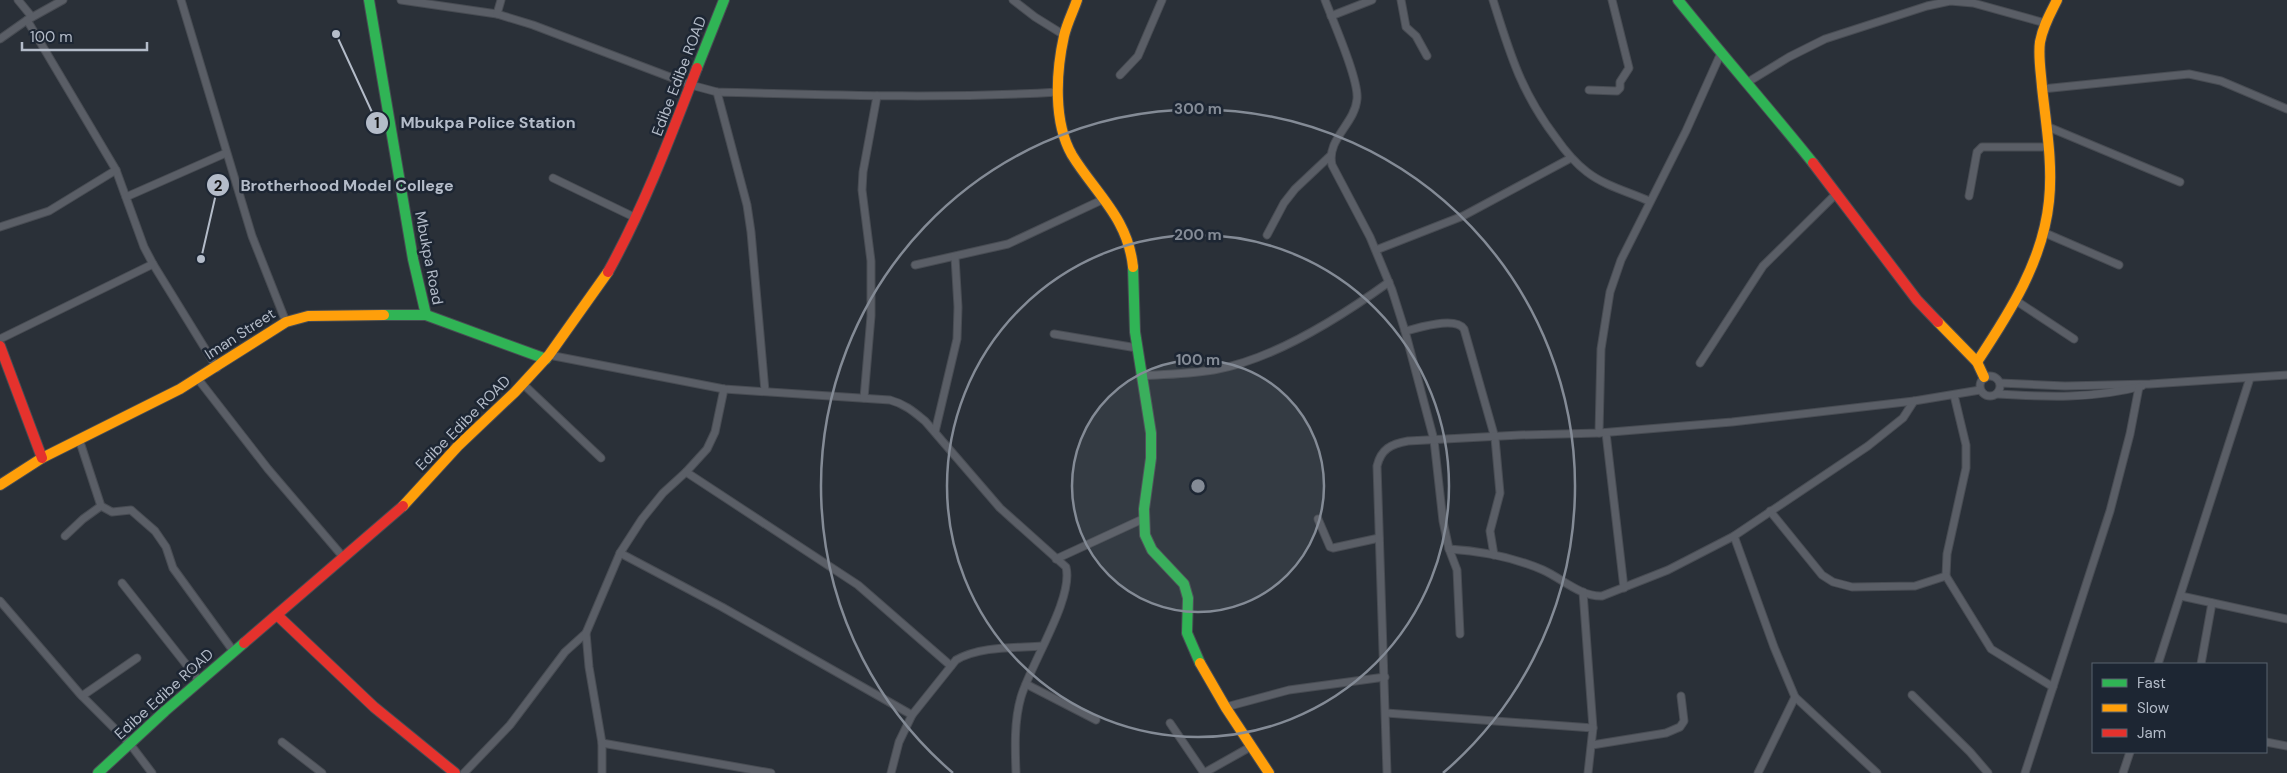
<svg xmlns="http://www.w3.org/2000/svg" width="2287" height="773" viewBox="0 0 2287 773" font-family="'DM Sans',sans-serif">
<style>
.lines{fill:none;stroke-linecap:round;stroke-linejoin:round}
.street-casing{stroke:#484c53;stroke-width:9}
.fast-casing{stroke:#484c53;stroke-width:12}
.slow-casing{stroke:#484c53;stroke-width:12}
.jam-casing{stroke:#484c53;stroke-width:12}
.street{stroke:#5a5e66;stroke-width:7}
.fast{stroke:#30b455;stroke-width:10}
.slow{stroke:#ff9f0a;stroke-width:10}
.jam{stroke:#e5322d;stroke-width:10}
.ring{fill:none;stroke:#848b96;stroke-width:2.5}
.labels{text-anchor:middle;dominant-baseline:central;stroke-width:5;stroke-linejoin:round;paint-order:stroke}
.street-label{font-size:15px;fill:#b4bcc9;stroke:#1d2633}
.centre{fill:#848b96;stroke:#1d2633;stroke-width:2.5}
.ring-label{font-size:15px;text-anchor:middle;font-weight:bold;fill:#848b96;stroke:#1d2633;stroke-width:5;stroke-linejoin:round;paint-order:stroke}
.leader{fill:none;stroke:#b4bcc9;stroke-width:2}
.callout-dot{fill:#b4bcc9;stroke:#1d2633;stroke-width:2}
.mark-label{font-size:15px;text-anchor:middle;font-weight:bold;fill:#111}
.callout-label{font-size:16px;text-anchor:middle;font-weight:bold;fill:#b4bcc9;stroke:#1d2633;stroke-width:5;stroke-linejoin:round;paint-order:stroke}
</style>
<rect width="100%" height="100%" fill="#2a3038"/>
<g class="lines">
<defs>
<g id="street">
<polyline points="18,0 32,17"/>
<polyline points="181,0 252,236 286,322"/>
<path d="M401 0 497 14 533 25 691 85 717 92C831 95 944 99 1058 92"/>
<polyline points="1013,0 1035,17 1064,35"/>
<path d="M1325 0C1333 21 1359 80 1357 99 1355 124 1326 139 1332 165L1370 237 1392 290 1405 331 1434 440 1443 521 1449 549 1457 570 1460 634"/>
<polyline points="1401,0 1406,27 1416,36 1427,56"/>
<path d="M1493 0C1510 54 1521 92 1556 138 1565 151 1574 162 1587 172 1605 186 1629 192 1649 201"/>
<polyline points="497,14 501,0"/>
<polyline points="1331,16 1372,0"/>
<polyline points="27,20 116,170 144,247 153,264 217,368"/>
<polyline points="0,39 27,20 63,0"/>
<polyline points="1120,75 1138,56 1162,0"/>
<polyline points="1748,82 1789,57 1825,39 1927,6 1950,1 1973,3 2045,23"/>
<polyline points="2042,89 2189,74 2221,81 2287,109"/>
<polyline points="1589,90 1617,91 1620,88 1620,82 1629,68 1612,0"/>
<polyline points="717,92 747,205 751,232 765,391"/>
<polyline points="2046,126 2180,182"/>
<polyline points="553,178 636,218"/>
<polyline points="1969,196 1977,152 1982,147 2048,147"/>
<polyline points="126,197 226,153"/>
<polyline points="0,227 49,211 116,170"/>
<polyline points="2045,233 2119,265"/>
<polyline points="1267,235 1284,203 1295,189 1330,156"/>
<polyline points="1376,250 1463,216 1571,158"/>
<polyline points="915,265 1008,244 1104,199"/>
<polyline points="2015,300 2074,339"/>
<path d="M1405 331C1419 328 1455 316 1464 329L1495 438 1500 493 1490 531 1494 555"/>
<polyline points="1054,334 1137,348"/>
<polyline points="0,339 153,264"/>
<path d="M549 355 724 389 890 400C905 404 914 412 925 421L1000 508 1066 567C1074 598 1031 663 1021 697 1014 721 1015 748 1016 773"/>
<polyline points="1700,363 1763,266 1837,193"/>
<circle cx="1990" cy="386" r="10"/>
<path d="M1142 376C1167 374 1193 374 1218 369 1276 358 1342 316 1389 282"/>
<polyline points="198,379 268,469 344,558"/>
<polyline points="2000,383 2065,386 2150,384 2287,375"/>
<polyline points="523,384 601,458"/>
<path d="M1997 394C2046 397 2094 399 2142 386"/>
<polyline points="1954,395 1966,445 1966,468 1947,554 1946,576 1991,649 2053,687"/>
<polyline points="864,398 871,316 871,261 862,190 863,172 877,96"/>
<polyline points="935,432 957,339 958,307 955,257"/>
<polyline points="1599,433 1601,349 1610,292 1621,260 1686,131 1721,53"/>
<polyline points="1606,433 1624,588"/>
<polyline points="79,439 101,506 112,512 131,510 155,531 166,547 173,568 234,652"/>
<polyline points="686,472 858,585 951,666"/>
<polyline points="1770,511 1822,575 1833,582 1852,587 1915,586 1946,576"/>
<polyline points="1318,519 1330,547 1333,548 1379,538"/>
<polyline points="65,536 83,519 101,506"/>
<polyline points="1734,536 1774,647 1795,697 1877,773"/>
<path d="M1449 549C1481 551 1513 557 1543 570 1561 578 1581 597 1602 596L1668 570 1734 536 1868 446 1903 418 1914 401"/>
<polyline points="620,553 722,607 912,715"/>
<polyline points="1056,559 1145,518"/>
<polyline points="122,583 200,682"/>
<polyline points="1583,592 1593,728 1588,773"/>
<polyline points="2181,596 2287,619"/>
<polyline points="0,601 80,694 130,744 152,773"/>
<polyline points="2158,664 2250,378"/>
<polyline points="2201,664 2212,603"/>
<polyline points="1026,684 1096,720"/>
<polyline points="1912,695 1970,752 1988,773"/>
<polyline points="82,696 137,658"/>
<polyline points="1226,707 1289,690 1385,677"/>
<polyline points="1386,713 1593,728"/>
<polyline points="1170,723 1204,773"/>
<polyline points="282,742 322,773"/>
<polyline points="2266,742 2287,746"/>
<polyline points="602,743 771,773"/>
<polyline points="1592,745 1666,733 1680,727 1684,721 1681,696"/>
<polyline points="464,773 510,725 565,652 586,633"/>
<polyline points="602,773 602,743 589,667 586,633 620,553 642,519 663,493 686,472 707,449 715,432 724,389"/>
<path d="M891 773 899 742 912 715 956 660C980 646 1015 648 1042 646"/>
<polyline points="1204,773 1252,746"/>
<path d="M1387 773 1377 466C1381 449 1391 444 1408 441L1520 435 1599 433 1732 422 1914 401 1980 390"/>
<polyline points="1758,773 1795,697"/>
<polyline points="2025,773 2110,511 2130,434 2139,387"/>
<polyline points="2123,773 2130,752"/>
</g>
<g id="fast">
<polyline points="369,0 413,259 426,315"/>
<path d="M1678 0C1722 55 1769 108 1813 163"/>
<polyline points="697,68 724,0"/>
<polyline points="1133,267 1135,332 1151,433 1151,458 1144,509 1145,535 1152,550 1184,584 1188,598 1187,633 1200,663"/>
<polyline points="384,315 426,315 546,359"/>
<polyline points="98,773 165,711 244,643"/>
</g>
<g id="slow">
<path d="M1077 0C1073 12 1067 23 1064 36 1056 72 1053 122 1072 155 1096 194 1128 218 1133 267"/>
<polyline points="1938,322 1977,362 1984,377"/>
<path d="M1977 362C2010 312 2043 261 2049 201 2053 163 2046 125 2042 87 2041 73 2038 56 2040 42 2043 26 2050 14 2057 0"/>
<polyline points="0,485 42,458 180,389 286,322 308,316 384,315"/>
<polyline points="403,506 458,446 515,392 549,355 608,272"/>
<polyline points="1200,663 1226,708 1269,773"/>
</g>
<g id="jam">
<polyline points="1813,163 1917,300 1938,322"/>
<path d="M608 272C644 207 670 138 697 68"/>
<polyline points="0,346 42,458"/>
<polyline points="277,615 374,707 455,773"/>
<polyline points="244,643 403,506"/>
</g>
</defs>
<use href="#street" class="street-casing"/>
<use href="#fast" class="fast-casing"/>
<use href="#slow" class="slow-casing"/>
<use href="#jam" class="jam-casing"/>
<use href="#street" class="street"/>
<use href="#fast" class="fast"/>
<use href="#slow" class="slow"/>
<use href="#jam" class="jam"/>
</g>
<circle cx="1198" cy="486" r="126" fill="#848b96" fill-opacity=".12"/>
<g class="ring">
<circle cx="1198" cy="486" r="126"/>
<circle cx="1198" cy="486" r="251"/>
<path d="M953 773A377 377 0 1 1 1443 773"/>
</g>
<g class="labels">
<g class="street-label">
<text transform="translate(679 76) rotate(-69)">Edibe Edibe ROAD</text>
<text transform="translate(429 258) rotate(79)">Mbukpa Road</text>
<text transform="translate(240 334) rotate(-33)">Iman Street</text>
<text transform="translate(463 423) rotate(-45)">Edibe Edibe ROAD</text>
<text transform="translate(164 694) rotate(-42)">Edibe Edibe ROAD</text>
</g>
</g>
<circle cx="1198" cy="486" r="8" class="centre"/>
<g class="ring-label">
<text x="1198" y="114">300 m</text>
<text x="1198" y="240">200 m</text>
<text x="1198" y="365">100 m</text>
</g>
<path class="leader" d="M336 34L377 123M201 259L218 185"/>
<g class="callout-dot">
<circle cx="336" cy="34" r="5"/>
<circle cx="201" cy="259" r="5"/>
<circle cx="377" cy="123" r="12"/>
<circle cx="218" cy="185" r="12"/>
</g>
<g class="mark-label">
<text x="377" y="128">1</text>
<text x="218" y="191">2</text>
</g>
<g class="callout-label">
<text x="488" y="128">Mbukpa Police Station</text>
<text x="347" y="191">Brotherhood Model College</text>
</g>
<rect x="2092" y="663" width="175" height="90" fill="#1d2633" stroke="#59626f"/>
<rect x="2102" y="679" width="25" height="8" fill="#30b455" stroke="#59626f"/>
<text x="2137" y="688" font-size="15" fill="#b4bcc9">Fast</text>
<rect x="2102" y="704" width="25" height="8" fill="#ff9f0a" stroke="#59626f"/>
<text x="2137" y="713" font-size="15" fill="#b4bcc9">Slow</text>
<rect x="2102" y="729" width="25" height="8" fill="#e5322d" stroke="#59626f"/>
<text x="2137" y="738" font-size="15" fill="#b4bcc9">Jam</text>
<path d="M22 42v8h125v-8" fill="none" stroke="#b4bcc9" stroke-width="2.5"/>
<text x="30" y="42" font-size="15" fill="#b4bcc9" stroke="#1d2633" stroke-width="4" paint-order="stroke">100 m</text>
</svg>
